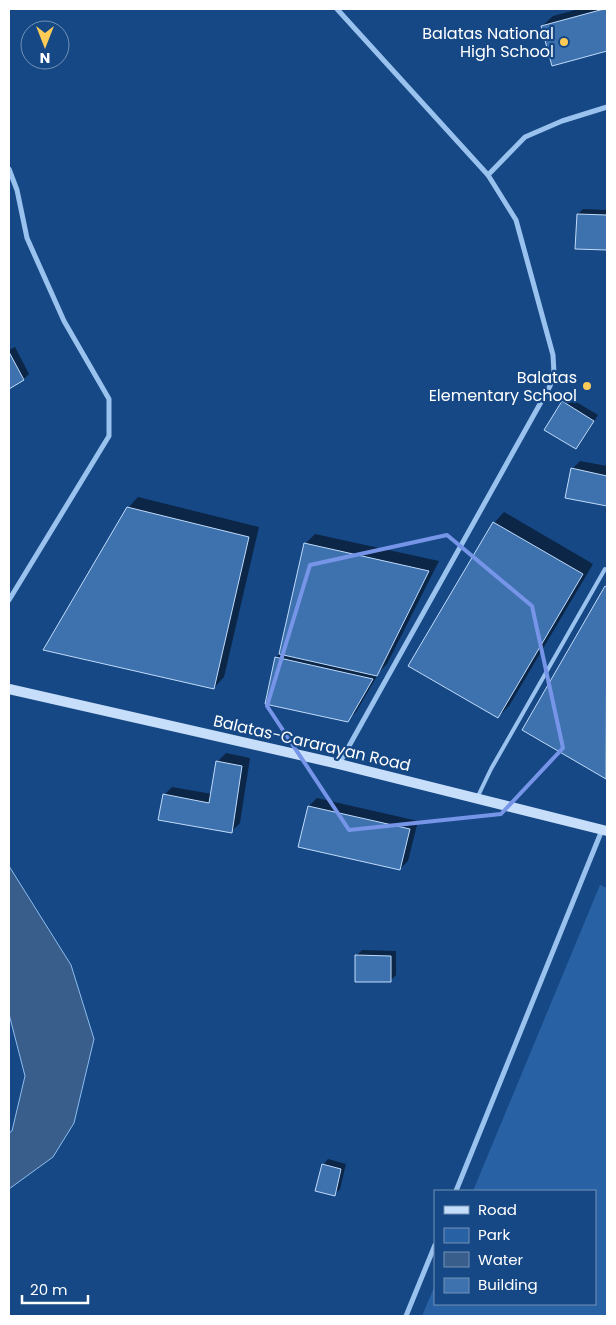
<svg xmlns="http://www.w3.org/2000/svg" width="616" height="1325" viewBox="0 0 616 1325" font-family="Poppins,sans-serif">
<style>
.green{fill:#2862a4}
.water{fill:#395e8b;stroke:#8dbdf0}
.shadow{fill:#0007}
.building{fill:#3e72af;stroke:#c0dbfa}
.lines{fill:none;stroke-linecap:round;stroke-linejoin:round}
.lane{stroke:#9ac2ee;stroke-width:4}
.street{stroke:#9ac2ee;stroke-width:5}
.secondary{stroke:#c7defa;stroke-width:10}
.marked{fill:none;stroke:#7795e8;stroke-width:4;stroke-linejoin:round}
.poi-dot{fill:#ffcb57;stroke:#164885;stroke-width:2}
.labels{text-anchor:middle;dominant-baseline:central;stroke-width:4.5;stroke-linejoin:round;paint-order:stroke}
.poi-label{font-size:16px;fill:#fff;stroke:#164885;text-anchor:end}
.street-label{font-size:16px;fill:#fff;stroke:#164885}
</style>
<rect width="100%" height="100%" fill="#164885"/>
<polygon class="green" points="600,885 607,888 607,1316 422,1316 435,1285 435,1304 595,1304 595,1191 473,1191"/>
<polygon class="water" points="9,866 71,965 94,1039 74,1123 53,1157 9,1189 9,1133 12,1131 25,1076 9,1014"/>
<g class="shadow">
<polygon points="579,9 607,9 607,49 553,64 542,26 553,16"/>
<polygon points="583,209 607,210 607,249 577,248 578,214"/>
<polygon points="15,347 29,374 24,379 9,387 9,350"/>
<polygon points="568,397 598,415 581,442 576,448 563,402"/>
<polygon points="580,461 607,466 607,505 566,497 572,469"/>
<polygon points="138,497 259,527 224,677 214,688 128,508"/>
<polygon points="504,512 593,564 509,706 498,717 494,523"/>
<polygon points="315,534 439,561 387,664 380,671 356,712 348,720 266,703 276,657 281,653 305,544"/>
<polygon points="606,586 607,776 606,777 523,730"/>
<polygon points="226,753 250,758 240,823 231,832 164,795 172,787 212,794 217,762"/>
<polygon points="317,798 418,821 408,861 400,869 309,806"/>
<polygon points="362,950 396,951 396,975 390,981 356,956"/>
<polygon points="328,1159 346,1164 340,1189 334,1195 323,1165"/>
</g>
<g class="building">
<polygon points="604,9 607,9 607,51 552,66 541,26"/>
<polygon points="577,214 607,215 607,250 575,249"/>
<polygon points="9,352 24,380 9,389"/>
<polygon points="562,401 594,421 576,449 544,430"/>
<polygon points="571,468 607,476 607,506 565,498"/>
<polygon points="127,507 249,537 214,689 43,650"/>
<polygon points="493,522 583,574 498,718 408,666"/>
<polygon points="304,543 429,571 377,676 279,654"/>
<polygon points="605,586 607,587 606,779 522,730"/>
<polygon points="275,657 373,679 348,722 265,704"/>
<polygon points="216,761 242,766 232,833 158,820 163,794 209,803"/>
<polygon points="308,806 410,829 400,870 298,847"/>
<polygon points="355,955 391,956 391,982 355,982"/>
<polygon points="322,1164 341,1169 335,1196 315,1191"/>
</g>
<g class="lines">
<polyline class="lane" points="478,796 491,769 605,569 607,570"/>
<g class="street">
<polyline points="337,9 488,175 516,220 553,355 554,373 550,386 339,764"/>
<polyline points="9,169 17,190 27,238 64,321 109,399 109,436 9,600"/>
<polyline points="488,175 525,137 562,121 607,107"/>
<polyline points="456,1191 602,830"/>
<polyline points="406,1316 435,1245"/>
</g>
<polyline class="secondary" points="9,689 339,764 607,831"/>
</g>
<path class="marked" d="M447 535 532 606 563 748 501 814 349 830 267 706 310 565Z"/>
<g class="poi-dot">
<circle cx="564" cy="42" r="5"/>
<circle cx="587" cy="386" r="5"/>
</g>
<g class="labels">
<g class="poi-label">
<text x="554" y="33">Balatas National<tspan x="554" dy="18">High School</tspan></text>
<text x="577" y="377">Balatas<tspan x="577" dy="18">Elementary School</tspan></text>
</g>
<g class="street-label">
<text transform="translate(312 743) rotate(13)">Balatas-Cararayan Road</text>
</g>
</g>
<rect width="616" height="1325" fill="none" stroke="#ffffff" stroke-width="20"/>
<rect x="434" y="1190" width="162" height="115" fill="#164885" stroke="#7391b6"/>
<rect x="444" y="1206" width="25" height="8" fill="#c7defa" stroke="#7391b6"/>
<text x="478" y="1215" font-size="15" fill="#ffffff">Road</text>
<rect x="444" y="1228" width="25" height="15" fill="#2862a4" stroke="#7391b6"/>
<text x="478" y="1240" font-size="15" fill="#ffffff">Park</text>
<rect x="444" y="1252" width="25" height="15" fill="#395e8b" stroke="#7391b6"/>
<text x="478" y="1265" font-size="15" fill="#ffffff">Water</text>
<rect x="444" y="1278" width="25" height="15" fill="#3e72af" stroke="#7391b6"/>
<text x="478" y="1290" font-size="15" fill="#ffffff">Building</text>
<g transform="translate(45 45) rotate(180)"><circle r="24" fill="#164885" stroke="#7391b6"/>
<path d="M0-4L9 19L0 12L-9 19Z" fill="#ffcb57"/>
<text y="-8" font-size="14" font-weight="bold" text-anchor="middle" fill="#ffffff">N</text>
</g>
<path d="M22 1295v8h66v-8" fill="none" stroke="#ffffff" stroke-width="2.5"/>
<text x="30" y="1295" font-size="15" fill="#ffffff" stroke="#164885" stroke-width="4" paint-order="stroke">20 m</text>
</svg>
